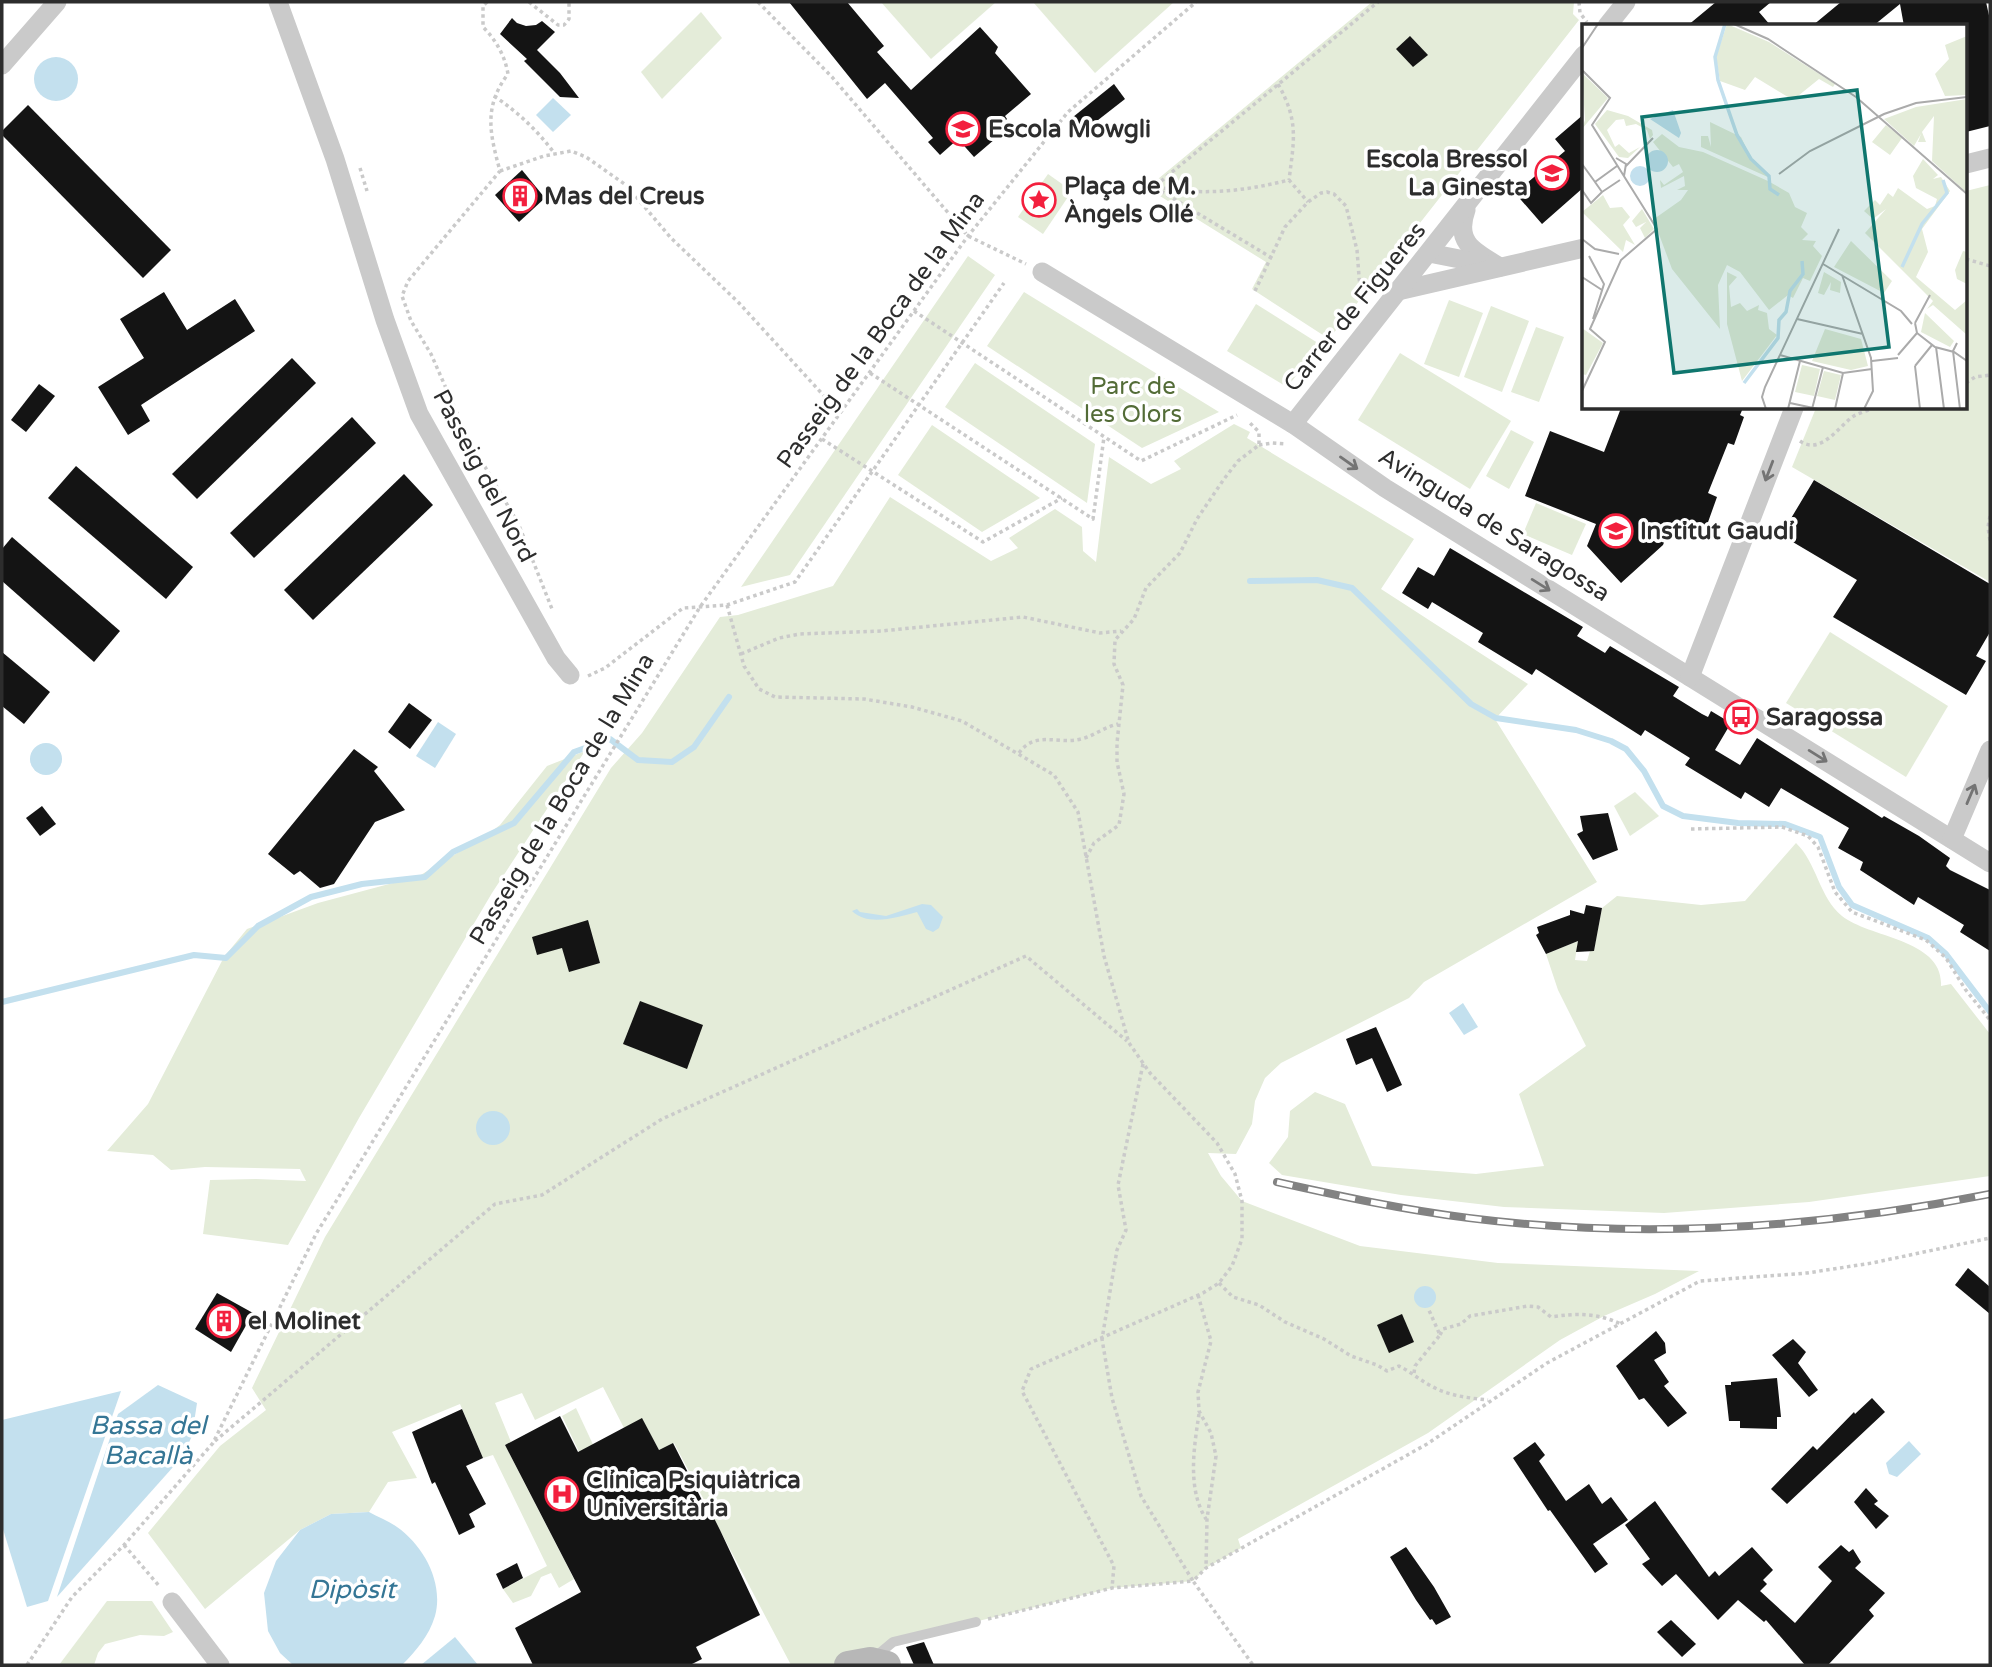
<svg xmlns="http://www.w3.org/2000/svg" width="1992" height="1667" viewBox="0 0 1992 1667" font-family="'Varela Round',sans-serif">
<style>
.green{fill:#e4ecd9}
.water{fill:#c3e0ee}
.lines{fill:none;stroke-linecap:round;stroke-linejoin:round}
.stream{stroke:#c3e0ee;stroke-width:6}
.building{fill:#141414}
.path{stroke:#cacaca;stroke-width:3.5;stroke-dasharray:3.5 3.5;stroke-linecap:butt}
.lane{stroke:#cacaca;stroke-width:10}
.street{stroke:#cacaca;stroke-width:19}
.secondary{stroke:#b7b7b7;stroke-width:28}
.rail-casing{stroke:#828282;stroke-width:8}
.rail{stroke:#fff;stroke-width:5;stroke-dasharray:16;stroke-linecap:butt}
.oneway{stroke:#747474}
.labels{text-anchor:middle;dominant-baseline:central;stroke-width:7;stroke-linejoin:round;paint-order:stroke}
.poi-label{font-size:24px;font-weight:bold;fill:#2d2d2d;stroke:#fff;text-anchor:start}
.street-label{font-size:24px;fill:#2d2d2d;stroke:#fff}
.park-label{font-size:24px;fill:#536c37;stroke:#fff}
.water-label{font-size:26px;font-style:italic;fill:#357695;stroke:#fff}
.inset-river{fill:none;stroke:#c3e0ee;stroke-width:3.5}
.inset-road{fill:none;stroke:#ababab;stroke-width:2}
.view{fill:#0f766e;fill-opacity:0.15;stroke:#0f766e;stroke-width:3.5}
.inset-edge{fill:none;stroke:#2d2d2d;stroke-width:3.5}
</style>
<rect width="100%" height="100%" fill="#fff"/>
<g class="green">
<polygon points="881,2 996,2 931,59"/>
<polygon points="1033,2 1174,2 1095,73"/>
<polygon points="1372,2 1574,2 1573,14 1579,20 1329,339 1252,289 1266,262 1147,188"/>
<polygon points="701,12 722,38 662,99 641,72"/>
<polygon points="1048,174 1072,191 1043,234 1018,217"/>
<polygon points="1990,185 1990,582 1792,467 1816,408 1966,408 1966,191"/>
<polygon points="968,256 995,275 790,575 741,587"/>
<polygon points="1024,292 1219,412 1142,448 987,346"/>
<polygon points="1449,300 1483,313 1459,377 1424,364"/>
<polygon points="1256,304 1321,345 1287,387 1227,351"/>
<polygon points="1491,306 1529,321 1502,392 1464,377"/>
<polygon points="1536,327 1564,337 1539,402 1511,392"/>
<polygon points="1400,353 1511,421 1470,489 1358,420"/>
<polygon points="975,363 1095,444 1087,503 945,407"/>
<polygon points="1234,424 1250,432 1247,438 1414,539 1381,589 1528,684 1495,719 1597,882 1424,982 1409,998 1281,1063 1265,1078 1255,1101 1252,1124 1236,1154 1208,1153 1221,1176 1242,1201 1360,1246 1498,1263 1699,1271 1655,1294 1604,1316 1560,1340 1428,1433 1238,1539 1241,1548 1206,1568 1193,1581 1112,1588 893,1642 840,1665 791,1665 674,1443 659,1450 642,1419 624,1428 603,1387 535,1420 522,1393 495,1403 511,1442 505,1445 574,1579 559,1588 551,1573 541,1577 531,1596 513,1603 503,1589 547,1566 493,1455 483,1458 460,1404 392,1432 417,1478 388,1482 369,1512 331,1514 300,1530 205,1609 148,1533 220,1446 266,1410 252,1388 325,1237 611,768 642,733 720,617 738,615 833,586 890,497 991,561 1018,548 1009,538 1055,509 1082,527 1083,551 1096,562 1109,457 1151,484 1181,469 1174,461"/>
<polygon points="932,425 1040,498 982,532 898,475"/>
<polygon points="1511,430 1534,442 1509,489 1486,476"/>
<polygon points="1536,503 1586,524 1572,555 1523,534"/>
<polygon points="1830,632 1948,706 1906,777 1786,703"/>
<polygon points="585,751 492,893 359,1118 288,1245 203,1234 210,1180 256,1179 306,1181 300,1169 205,1167 171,1170 153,1155 107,1151 148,1104 224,957 247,929 318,903 419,876 484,837 500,825 547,766"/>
<polygon points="1635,792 1659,816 1630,836 1614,806"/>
<path d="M1796 843C1817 863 1819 897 1842 916 1869 938 1944 939 1941 986L1951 984 1990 1034V1176L1809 1202 1664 1213 1504 1207 1401 1195 1282 1175 1269 1163 1288 1137 1290 1111 1315 1092 1345 1104 1372 1166 1476 1174 1544 1166 1519 1094 1586 1046 1558 990 1546 954 1578 941 1575 960 1587 961 1590 951 1594 950 1602 908 1617 896 1701 905 1745 901Z"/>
<polygon points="576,1408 603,1466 589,1473 562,1416"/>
<polygon points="107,1601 152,1601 173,1632 164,1636 140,1635 105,1644 98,1653 94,1665 59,1665"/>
</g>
<g class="water">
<circle cx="56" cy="79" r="22"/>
<polygon points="553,98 571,115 553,132 536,115"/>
<polygon points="438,722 456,734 435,768 416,756"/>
<circle cx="46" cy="759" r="16"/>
<path d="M922 904 931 905 943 917 939 928 933 932 926 929 917 912C898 917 868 927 852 911L857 909 860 912 886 916Z"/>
<polygon points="1463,1003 1478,1027 1464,1035 1449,1013"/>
<circle cx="493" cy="1128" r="17"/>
<circle cx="1425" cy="1297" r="11"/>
<polygon points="158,1385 197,1403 192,1436 182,1457 57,1597 118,1414"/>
<polygon points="121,1391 48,1601 27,1607 2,1526 2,1420"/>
<polygon points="1909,1441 1921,1454 1897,1477 1889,1474 1886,1463"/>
<path d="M369 1512C378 1517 389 1521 397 1527 424 1546 444 1583 435 1616 429 1636 416 1651 402 1665H293L280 1653 268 1631 264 1593 276 1561 300 1530 331 1514Z"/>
<polygon points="455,1637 478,1665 421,1665"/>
</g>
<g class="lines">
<g class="stream">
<polyline points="1250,581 1317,580 1352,588 1471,704 1496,718 1576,730 1611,741 1626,749 1644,771 1663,806 1683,816 1738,823 1785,824 1820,837 1839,887 1852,905 1928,938 1946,954 1990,1012"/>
<polyline points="2,1002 194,955 226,958 258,926 311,897 362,884 425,877 453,852 514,823 574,752 610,739 638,760 672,762 694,747 729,697"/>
</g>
</g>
<g class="building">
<polygon points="789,2 847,2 884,46 877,52 911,90 980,27 998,47 995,53 1031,94 1005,116 1007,119 991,134 995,139 974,157 958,139 940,155 928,142 933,138 885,83 867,99"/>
<polygon points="1716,2 1771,2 1759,12 1771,26 1687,26"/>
<polygon points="1841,2 1986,2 1990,20 1990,126 1966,132 1966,26 1904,26 1900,4 1873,26 1812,26"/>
<polygon points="512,18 517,23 526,26 536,25 542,21 555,32 537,50 560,73 579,98 560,97 524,61 527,59 500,34"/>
<polygon points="1410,36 1428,55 1413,67 1396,49"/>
<polygon points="1114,84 1125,99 1084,131 1073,117"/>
<polygon points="28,105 171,250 143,278 2,135 2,131"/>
<polygon points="1584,114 1584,187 1542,224 1515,193 1565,151 1555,139"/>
<polygon points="522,170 545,198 519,222 495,195"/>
<polygon points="164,292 187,330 235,299 255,331 141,405 150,421 128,435 98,387 144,358 120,319"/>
<polygon points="292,358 316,383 197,499 172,474"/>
<polygon points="39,384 55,396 26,432 11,420"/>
<polygon points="1621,408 1743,408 1740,415 1744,417 1734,445 1728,443 1708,493 1717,497 1702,539 1670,527 1663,545 1621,583 1587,546 1596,524 1525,496 1550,431 1604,452"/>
<polygon points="352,417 376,443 254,558 230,533"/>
<polygon points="76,466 193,567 166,599 48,498"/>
<polygon points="404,474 433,505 313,620 284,590"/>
<polygon points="1814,480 1990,584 1990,632 1976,656 1986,661 1966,695 1833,617 1857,580 1781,535"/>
<polygon points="12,537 120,631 94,662 2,581 2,549"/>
<polygon points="1450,548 1583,627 1577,636 1605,653 1610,646 1679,687 1673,696 1702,714 1708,717 1711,711 1731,723 1715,750 1740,765 1757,738 1882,818 1884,816 1919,836 1950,858 1946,866 1950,870 1990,890 1990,951 1960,932 1964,925 1918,897 1914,905 1860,870 1863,862 1838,848 1849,828 1781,788 1769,807 1745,792 1741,799 1685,765 1690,758 1645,730 1641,736 1536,669 1532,675 1478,642 1483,633 1432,602 1428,609 1402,593 1418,567 1434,576"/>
<polygon points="2,652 50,692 24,724 2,706"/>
<polygon points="409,703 432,720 410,749 388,732"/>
<polygon points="354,749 378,767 374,771 405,810 375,822 334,884 320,888 300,871 294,875 268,854"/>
<polygon points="42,806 56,824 40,836 26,818"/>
<polygon points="1608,813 1618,850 1593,860 1577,834 1583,831 1580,816"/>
<polygon points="1586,905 1602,908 1594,951 1576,952 1578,941 1546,954 1536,935 1539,933 1537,927 1570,915 1570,910 1584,914"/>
<polygon points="588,920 600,963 569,972 562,948 537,955 532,937"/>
<polygon points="640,1001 703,1025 687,1069 623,1044"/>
<polygon points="1376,1027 1402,1085 1387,1092 1372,1058 1356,1065 1346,1039"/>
<polygon points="1968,1268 1990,1287 1990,1314 1955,1285"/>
<polygon points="217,1293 253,1313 231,1352 195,1329"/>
<polygon points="1402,1314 1414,1342 1389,1353 1377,1325"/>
<polygon points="1656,1331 1665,1343 1666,1353 1654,1360 1669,1382 1664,1386 1687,1413 1668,1427 1644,1398 1639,1400 1616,1366"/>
<polygon points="1793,1339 1806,1352 1798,1363 1818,1390 1809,1397 1772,1355"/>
<polygon points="1777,1378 1781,1417 1777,1417 1777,1429 1740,1428 1740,1421 1729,1421 1725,1385 1731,1385 1731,1382"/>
<polygon points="1872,1398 1885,1412 1787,1504 1771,1489 1813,1446 1817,1450 1854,1412 1855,1414"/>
<polygon points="462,1409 483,1458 466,1466 486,1504 469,1514 475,1527 459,1535 435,1482 432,1484 412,1432"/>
<polygon points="560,1416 578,1452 642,1418 659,1450 673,1443 707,1510 711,1512 720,1530 760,1615 696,1647 702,1659 690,1665 533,1665 515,1628 581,1592 505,1445"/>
<polygon points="1535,1442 1545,1455 1539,1461 1566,1501 1589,1484 1602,1504 1611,1497 1628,1520 1593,1544 1608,1564 1595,1573 1550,1510 1548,1511 1513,1458"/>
<polygon points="1866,1488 1878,1501 1874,1504 1889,1516 1876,1529 1854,1502"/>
<polygon points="1655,1501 1709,1577 1715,1571 1719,1576 1752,1547 1773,1570 1763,1580 1767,1584 1760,1591 1795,1623 1832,1581 1818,1567 1841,1545 1849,1552 1853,1549 1861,1562 1855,1568 1885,1593 1869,1610 1874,1616 1828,1665 1805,1665 1766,1620 1764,1622 1738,1600 1718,1620 1676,1574 1662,1586 1642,1564 1650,1559 1625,1525"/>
<polygon points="1406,1547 1434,1587 1451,1617 1436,1625 1432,1619 1430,1620 1416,1600 1390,1557"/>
<polygon points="517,1563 523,1578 503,1589 496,1574"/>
<polygon points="1671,1620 1696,1644 1682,1657 1657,1632"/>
<polygon points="924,1642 934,1665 914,1665 906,1647"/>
</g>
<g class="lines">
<g class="path">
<path d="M487 2 483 6V27C496 40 505 56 508 74 483 107 490 134 500 171L408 281 402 296 411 321 431 354 467 436 518 523 552 609"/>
<polyline points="529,2 558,25 564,25 569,19 569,2"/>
<polyline points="758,2 832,77 968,236 1026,264"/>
<polyline points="1579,2 1580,13 1587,22"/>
<path d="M1278 84C1299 121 1294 140 1289 180"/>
<path d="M494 96C519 113 537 130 555 154"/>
<polyline points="360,168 367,191"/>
<polyline points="500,171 544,156 571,151 586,157 626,185 671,238 739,303 825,397"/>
<path d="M1157 187C1203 196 1245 191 1289 180L1308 202"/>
<polyline points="1272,258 1154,187 1378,2"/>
<polyline points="1966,259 1990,266"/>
<polyline points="1255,291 1285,227 1308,202 1321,193 1327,192 1334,194 1346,206 1357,250 1360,289 1366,301"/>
<polyline points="914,311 1141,461 1237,415"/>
<polyline points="870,373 1093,519 1104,437"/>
<polyline points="1966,383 1975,377 1990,375"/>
<polyline points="822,439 983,542 1062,498"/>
<path d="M1800 441C1820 455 1837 429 1851 418 1857 413 1866 412 1872 408"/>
<polyline points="1259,445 1272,443 1286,444"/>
<polyline points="1990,516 1988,527 1990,541"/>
<polyline points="727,605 744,666 759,689 775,697 864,699 912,707 962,721 1054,775 1078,812 1104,956 1129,1043 1150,1073 1217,1143 1235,1174 1242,1201 1242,1239 1232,1266 1219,1283 1203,1293 1031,1369 1022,1391 1114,1566 1112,1588"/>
<polyline points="741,654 779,638 800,634 881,631 1023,617 1100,633 1121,631"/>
<polyline points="588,676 605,668 683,608 727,605 795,582 1004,283"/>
<path d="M1019 753C1035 730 1058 745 1081 739 1094 736 1104 727 1118 724"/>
<polyline points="1691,829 1782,827 1808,836 1818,847 1835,892 1852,912 1926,940 1946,958 1965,989 1990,1020"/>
<polyline points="1086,858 1094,843 1119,825 1124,794 1117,762 1117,743 1123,685 1114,664 1115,640 1134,619 1146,588 1180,553 1197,519 1224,479 1238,461 1259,445 1259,432 1250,423"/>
<polyline points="1143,1064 1118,1185 1126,1230 1117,1250 1102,1339 1112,1398 1141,1496 1193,1581 1206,1568 1427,1444 1547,1363 1700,1281 1807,1273 1872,1263 1990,1238"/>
<path d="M1219 1283 1233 1297 1259 1305 1285 1322 1324 1339 1351 1356 1377 1365 1387 1371 1399 1366C1411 1372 1421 1381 1433 1387 1450 1396 1469 1398 1488 1400"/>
<polyline points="1198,1295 1211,1341 1198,1392 1199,1411 1211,1433 1216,1456 1207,1519 1206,1568"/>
<path d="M1440 1335 1443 1329 1461 1324 1470 1316 1528 1306 1538 1307 1551 1317C1577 1313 1597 1313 1621 1324"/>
<polyline points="1414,1373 1415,1366 1440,1335 1428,1308"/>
<path d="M1199 1414C1194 1447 1187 1489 1206 1519"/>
<polyline points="215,1441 495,1204 542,1195 662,1119 1026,956 1127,1041"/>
<polyline points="124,1545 160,1587"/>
<polyline points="988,1619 1112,1588 1193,1581 1253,1665"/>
<polyline points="27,1665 72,1597 124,1545 213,1443 316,1234 700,607 968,236 1068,112 1196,2"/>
</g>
<polyline class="lane" points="875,1657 893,1642 976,1622"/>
<g class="street">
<polyline points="278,2 335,159 385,320 419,414 556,658 570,675"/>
<polyline points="1607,26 1626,2"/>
<polyline points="2,65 57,2"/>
<polyline points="1966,164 1990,158"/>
<path d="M1466 210C1454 243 1475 252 1500 267"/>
<polyline points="1429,253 1490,265"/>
<polyline points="1042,272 1293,424 1385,488 1990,863"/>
<polyline points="1398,291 1584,248"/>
<polyline points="1293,424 1584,55"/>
<polyline points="1690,677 1794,408"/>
<polyline points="1952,839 1990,750"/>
<polyline points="172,1602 220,1665"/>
</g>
<polyline class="secondary" points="848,1665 870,1661 887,1665"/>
<defs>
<path id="rail" d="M1277 1182C1340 1196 1404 1210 1469 1218 1643 1240 1819 1228 1990 1194"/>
</defs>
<use href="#rail" class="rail-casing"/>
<use href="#rail" class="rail"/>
</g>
<defs><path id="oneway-shaft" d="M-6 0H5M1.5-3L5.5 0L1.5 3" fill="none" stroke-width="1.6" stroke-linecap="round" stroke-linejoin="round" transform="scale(1.75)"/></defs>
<g class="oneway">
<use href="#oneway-shaft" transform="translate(1349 463) rotate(35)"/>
<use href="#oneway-shaft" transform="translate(1769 471) rotate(111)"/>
<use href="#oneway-shaft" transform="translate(1541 585) rotate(32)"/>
<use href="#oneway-shaft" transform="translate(1818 756) rotate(32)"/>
<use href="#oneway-shaft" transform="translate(1971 794) rotate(-67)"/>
</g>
<defs>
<symbol id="school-ring" viewBox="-11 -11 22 22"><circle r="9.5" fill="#fff" stroke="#f3203e" stroke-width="1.5"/><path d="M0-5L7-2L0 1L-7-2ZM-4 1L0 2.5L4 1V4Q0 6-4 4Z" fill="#f3203e"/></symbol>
<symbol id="building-ring" viewBox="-11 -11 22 22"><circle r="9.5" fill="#fff" stroke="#f3203e" stroke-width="1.5"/><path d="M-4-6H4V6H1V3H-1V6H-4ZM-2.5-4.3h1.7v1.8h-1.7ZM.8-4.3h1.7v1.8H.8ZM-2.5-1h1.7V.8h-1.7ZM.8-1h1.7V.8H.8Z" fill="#f3203e"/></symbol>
<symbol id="sight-ring" viewBox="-11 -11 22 22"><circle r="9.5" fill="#fff" stroke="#f3203e" stroke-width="1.5"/><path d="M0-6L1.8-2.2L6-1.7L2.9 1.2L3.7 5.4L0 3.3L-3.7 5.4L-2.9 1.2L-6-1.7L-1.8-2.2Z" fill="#f3203e"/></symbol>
<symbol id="bus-ring" viewBox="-11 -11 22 22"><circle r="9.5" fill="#fff" stroke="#f3203e" stroke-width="1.5"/><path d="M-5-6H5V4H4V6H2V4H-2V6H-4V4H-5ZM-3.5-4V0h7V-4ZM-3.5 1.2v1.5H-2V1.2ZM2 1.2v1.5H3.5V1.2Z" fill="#f3203e"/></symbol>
<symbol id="hospital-ring" viewBox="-11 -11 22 22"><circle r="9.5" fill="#fff" stroke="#f3203e" stroke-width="1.5"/><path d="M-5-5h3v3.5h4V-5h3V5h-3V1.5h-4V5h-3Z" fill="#f3203e"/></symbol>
</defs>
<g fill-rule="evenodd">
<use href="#school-ring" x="944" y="110" width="38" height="38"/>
<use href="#school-ring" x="1533" y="154" width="38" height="38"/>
<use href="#building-ring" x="501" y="177" width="38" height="38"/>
<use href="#sight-ring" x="1020" y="181" width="38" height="38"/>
<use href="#school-ring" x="1597" y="512" width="38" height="38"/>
<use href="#bus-ring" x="1722" y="698" width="38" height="38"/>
<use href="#building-ring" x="205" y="1302" width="38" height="38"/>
<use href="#hospital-ring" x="543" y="1475" width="38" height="38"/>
</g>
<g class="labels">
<g class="poi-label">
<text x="988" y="129">Escola Mowgli</text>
<text x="1528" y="159" text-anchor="end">Escola Bressol<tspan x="1528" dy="28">La Ginesta</tspan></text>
<text x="1064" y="186">Plaça de M.<tspan x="1064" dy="28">Àngels Ollé</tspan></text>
<text x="544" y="196">Mas del Creus</text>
<text x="1640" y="531">Institut Gaudí</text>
<text x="1766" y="717">Saragossa</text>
<text x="248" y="1321">el Molinet</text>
<text x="586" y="1480">Clínica Psiquiàtrica<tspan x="586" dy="28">Universitària</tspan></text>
</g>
<g class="street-label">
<text transform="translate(1355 307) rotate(-51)">Carrer de Figueres</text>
<text transform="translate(881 330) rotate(-54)">Passeig de la Boca de la Mina</text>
<text transform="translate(484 476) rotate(62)">Passeig del Nord</text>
<text transform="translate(1494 525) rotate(32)">Avinguda de Saragossa</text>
<text transform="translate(562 799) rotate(-59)">Passeig de la Boca de la Mina</text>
</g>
<g class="park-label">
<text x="1133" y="386">Parc de<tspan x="1133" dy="28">les Olors</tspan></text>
</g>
<g class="water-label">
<text x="148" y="1425">Bassa del<tspan x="148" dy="30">Bacallà</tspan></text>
<text x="352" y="1589">Dipòsit</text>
</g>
</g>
<g transform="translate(1582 24)">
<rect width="385" height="385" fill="#fff"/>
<path d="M145 0 187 18 253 60 251 63 237 55 211 76 173 53 163 66 138 57 134 33ZM385 12V71L363 72 353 50 367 35 363 21ZM0 49 26 74 0 105 3 96ZM385 75V169L350 137 352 92 340 108 344 118H336L339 110 332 122 302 95 334 83ZM25 86 46 92 70 106 71 111 68 115 65 106 54 100 44 102 42 95 34 96 25 106 33 123 37 120 47 129 58 123 46 134 37 133 13 100ZM128 98 159 113 169 134 188 154 119 123V112H126L129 123ZM304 101 320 114 308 131 290 118ZM80 110 97 123 121 128 186 157 207 169 213 183 225 189 219 203 226 210 220 216 234 217 231 222 240 232 228 257 221 254 211 274 206 271 187 286 158 248 145 241 136 261 138 305 90 245 75 205 72 195 99 176 106 166H95L103 162 102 152 79 164 78 156 82 161 101 148 97 140 91 143 71 118ZM341 135 356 151 351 155 359 153 368 167 340 205 346 228 334 253 373 286 385 276V311L351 281 345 285 351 277 283 209 304 185 291 195 282 187 293 176 298 181 306 169 311 173 316 164 345 185 353 182 355 175 334 164 331 152ZM21 171 28 184 40 183 48 193 41 201 53 221 44 216 41 228 0 188ZM60 185 72 205 63 214 58 204 64 198 54 203 50 197ZM269 217 310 257 302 269 252 243ZM381 227 385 228V260L375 255 373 246ZM145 248 155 253 147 262 149 283 158 279 165 287 177 281 176 286 185 289 187 305 195 311 160 357 145 300ZM242 248 259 258 258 269 248 266 249 258 242 271 236 269ZM343 289 372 317 368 323 339 308ZM0 304 21 319 4 351 0 350ZM243 305 279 315 286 342 269 346 230 337ZM220 341 238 345 232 372 213 368ZM242 347 259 351 253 376 235 372Z" fill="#e4ecd9"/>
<path d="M91 86 99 109 97 114 68 95ZM64 137a11 11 0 1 1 22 0a11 11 0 1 1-22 0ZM48 152a10 10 0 1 1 20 0a10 10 0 1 1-20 0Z" fill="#c3e0ee"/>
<path class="inset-river" d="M143 0 133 33 136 56 155 111 169 135 187 152 188 165 197 171M320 243 340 200 365 169 361 156M162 359 196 314 197 296 204 288 208 267 221 250 220 237"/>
<path class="inset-road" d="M152 0 186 15 274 73 385 170M0 24 16 0M0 46 28 74 10 101 75 205 39 236 8 305 23 318 0 367M34 134 44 140 42 152M0 140 13 158M35 142 13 158 20 168 38 156M44 142 71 114M197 150 228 127 302 90 334 79 385 73M0 166 9 179 20 168M0 215 13 225 37 230M7 232 22 260 11 295M241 240 319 287 330 300M260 251 289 334 291 367 282 385M0 253 20 266M215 295 281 310M333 299 335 309 353 323 372 328 385 337M333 299 348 271M375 319 371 327 378 385M354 323 362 385M198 331 261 349 290 345M316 331 335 309M290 337 316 334M333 342 338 385M333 342 350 321M208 379 236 385M184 385 180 373 183 363 257 205M206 385 218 337M230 385 241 343M253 385 261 349"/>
<path class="view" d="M275 66 307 323 92 349 60 93Z"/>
<rect width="385" height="385" class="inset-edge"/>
</g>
<rect width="1992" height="1667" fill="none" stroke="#2d2d2d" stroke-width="7"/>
</svg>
